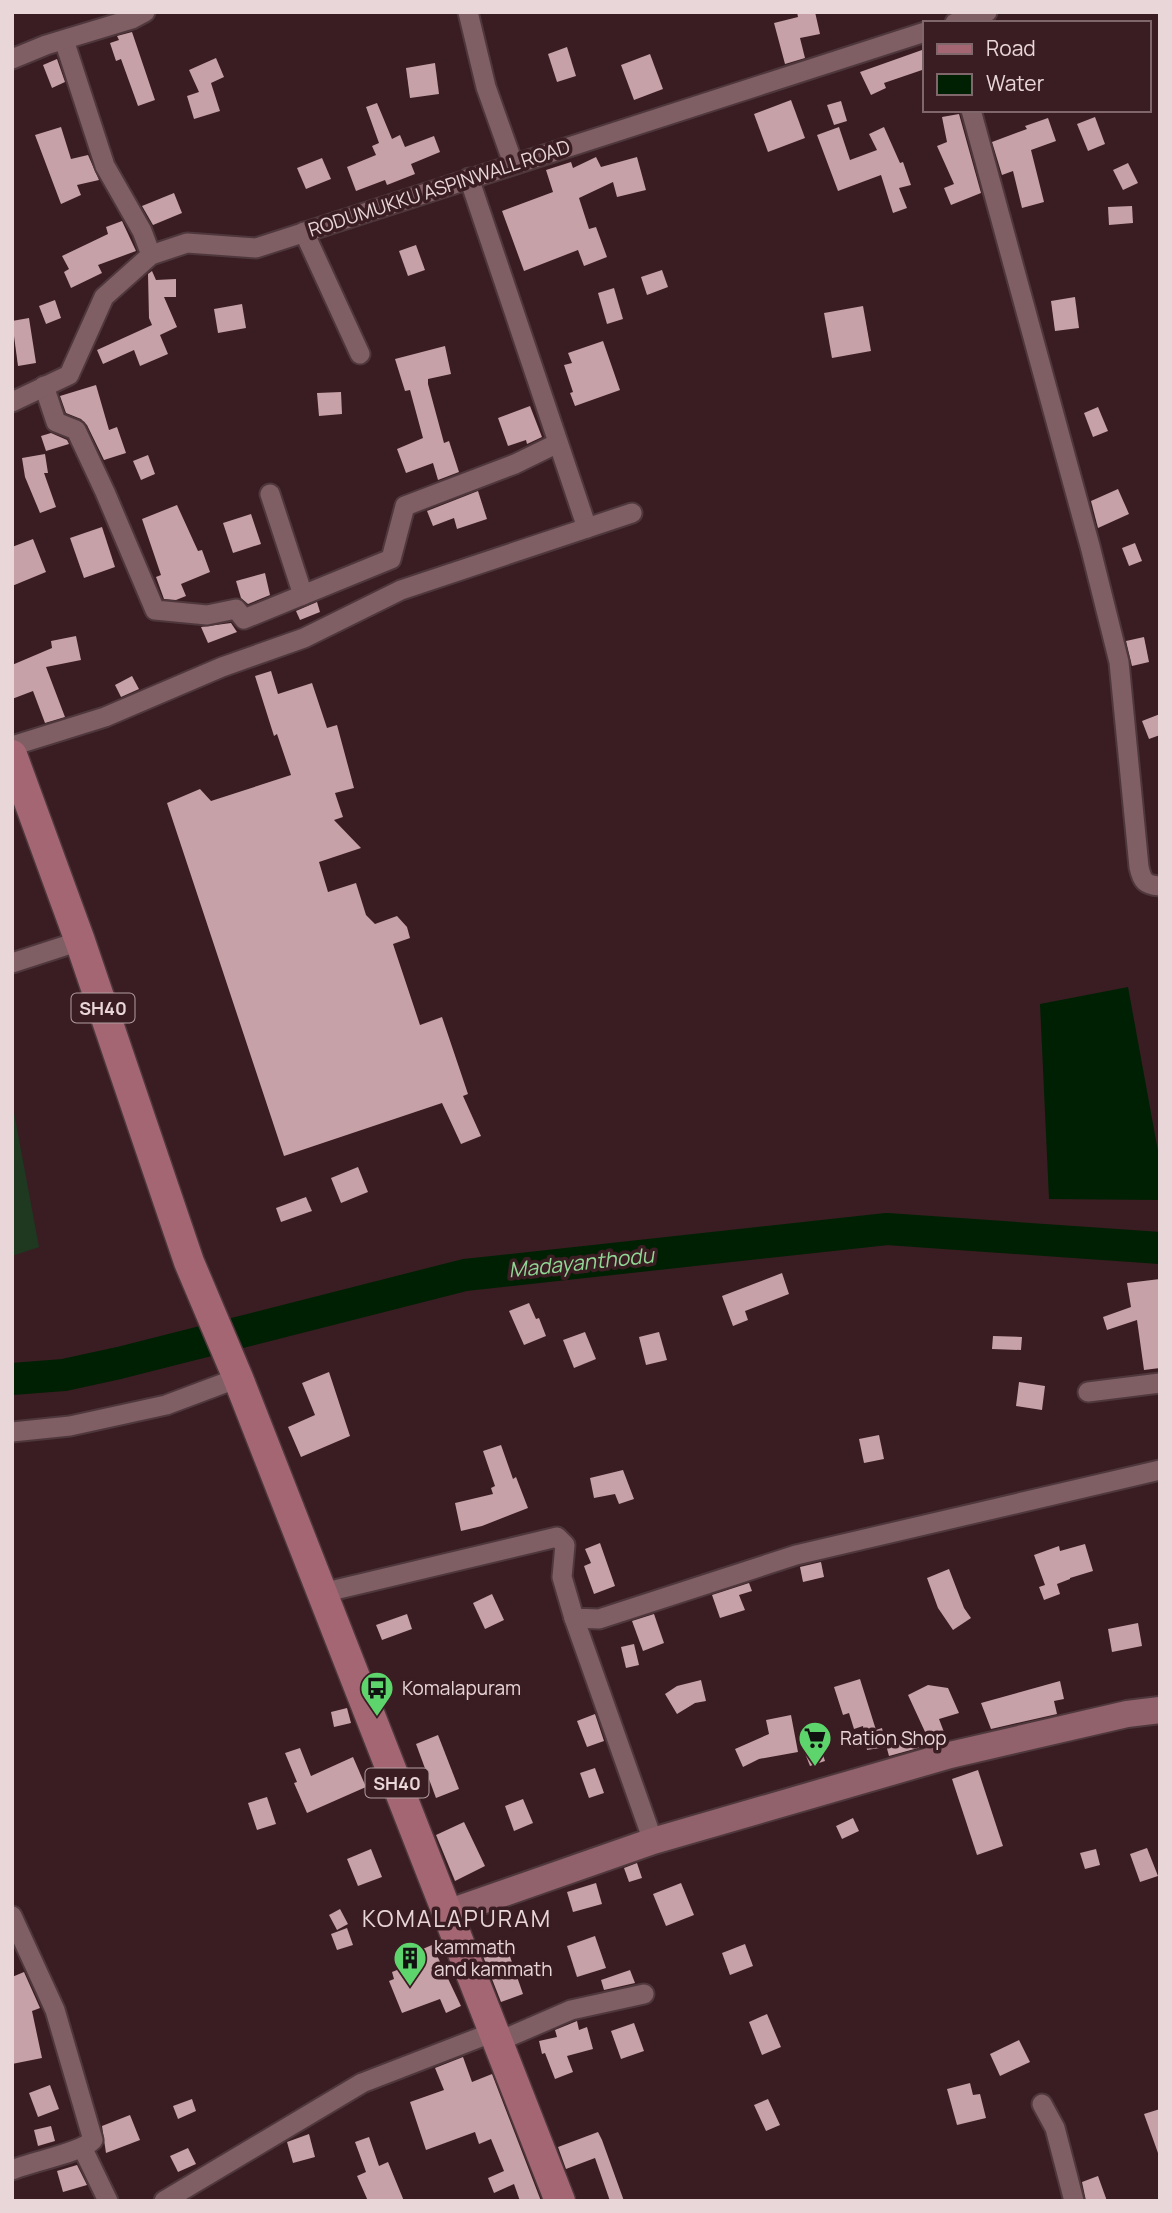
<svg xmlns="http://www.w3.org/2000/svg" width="1172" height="2213" viewBox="0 0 1172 2213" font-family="Manrope,sans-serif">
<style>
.green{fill:#1e3920}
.water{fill:#002003}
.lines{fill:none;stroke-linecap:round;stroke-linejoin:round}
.river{stroke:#002003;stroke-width:32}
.building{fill:#c6a1a7}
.minor-casing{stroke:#4f383d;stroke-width:23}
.secondary-casing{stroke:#4f383d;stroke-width:30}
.primary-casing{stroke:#4f383d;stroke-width:33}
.minor{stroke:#7f5e64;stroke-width:19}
.secondary{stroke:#91626b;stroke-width:26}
.primary{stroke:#a36672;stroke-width:30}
.labels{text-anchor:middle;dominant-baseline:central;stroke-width:7;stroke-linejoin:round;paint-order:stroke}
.shield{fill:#391d22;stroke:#b49ea2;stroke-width:2}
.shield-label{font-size:18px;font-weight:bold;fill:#e9d6d9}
.street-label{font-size:19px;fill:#e9d6d9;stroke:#391d22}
.poi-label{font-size:19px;fill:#e9d6d9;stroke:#391d22;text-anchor:start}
.water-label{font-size:21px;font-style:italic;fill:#91d795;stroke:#391d22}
.quarter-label{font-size:23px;letter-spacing:2px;fill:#e9d6d9;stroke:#391d22}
</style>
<rect width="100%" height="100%" fill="#391d22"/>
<polygon class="green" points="12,1102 39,1247 12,1256"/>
<polygon class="water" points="1128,987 1160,1162 1160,1200 1049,1199 1040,1004"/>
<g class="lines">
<polyline class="river" points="12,1379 64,1375 119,1363 465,1275 887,1229 1160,1248"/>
</g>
<g class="building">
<polygon points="797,12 815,12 820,34 800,38 805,58 785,64 774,23 798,17"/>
<polygon points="132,32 155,100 138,106 121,59 116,61 110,43 119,40 117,36"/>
<polygon points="567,47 576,76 557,82 548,54"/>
<polygon points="922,50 925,69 884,83 886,88 871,95 860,72"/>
<polygon points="650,54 663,89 634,100 621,65"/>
<polygon points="216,58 224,77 211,83 220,111 194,119 187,96 199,92 189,70"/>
<polygon points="57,59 65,82 52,88 43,65"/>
<polygon points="435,63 439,94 410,98 406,68"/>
<polygon points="791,100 805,138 768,152 754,114"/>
<polygon points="841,101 847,121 834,125 827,105"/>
<polygon points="377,103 392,139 400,135 405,147 434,136 440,152 411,164 415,174 387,185 385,180 356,191 347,167 376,155 372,146 379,143 366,107"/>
<polygon points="959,114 981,193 951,205 944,188 954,184 937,146 947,142 942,117"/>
<polygon points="1095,117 1105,144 1088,151 1077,124"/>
<polygon points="1048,118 1056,141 1031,150 1044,202 1022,208 1013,171 1002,175 992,142 1027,129 1025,126"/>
<polygon points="61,127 71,159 88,155 99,180 77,185 81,195 61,204 35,135"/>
<polygon points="839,127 850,160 877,150 869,134 884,127 900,163 903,162 911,185 899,188 907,208 893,213 881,175 838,191 817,135"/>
<polygon points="596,157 601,167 637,157 646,190 617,197 613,182 579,198 589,229 596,227 607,257 584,266 578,250 524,271 502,211 553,192 546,170 571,162 573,168"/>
<polygon points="322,158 331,179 306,189 297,168"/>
<polygon points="1128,163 1138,183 1123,190 1113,170"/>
<polygon points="174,193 182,213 153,225 142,206"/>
<polygon points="1132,206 1133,223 1109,225 1108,207"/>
<polygon points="122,221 136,251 98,265 102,273 71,288 64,272 69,269 62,256 108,234 106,227"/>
<polygon points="416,245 425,270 408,276 399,251"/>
<polygon points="662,270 668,287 647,295 641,277"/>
<polygon points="152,271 156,280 176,279 176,297 164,297 177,327 160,335 168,354 140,366 134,350 103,364 97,350 152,325 149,318 148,274"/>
<polygon points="614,288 623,319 607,324 598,293"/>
<polygon points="1075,297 1079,328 1055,331 1051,301"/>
<polygon points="55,300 61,318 46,324 39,306"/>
<polygon points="242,304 246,328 218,333 214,309"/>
<polygon points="863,306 871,351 832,358 824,313"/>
<polygon points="29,318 36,363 18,366 12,321"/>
<polygon points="603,341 620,390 575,406 570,393 573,392 564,365 572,363 568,353"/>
<polygon points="445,346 451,374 428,379 428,384 444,443 449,441 459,472 438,480 433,463 406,473 397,449 423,438 410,390 405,391 395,359"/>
<polygon points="96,385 109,430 117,427 126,453 104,460 87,425 81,419 66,413 60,396"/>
<polygon points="341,392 342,414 319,416 317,393"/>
<polygon points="530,406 542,437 527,444 526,440 508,446 498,418"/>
<polygon points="1098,407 1108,431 1093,437 1084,413"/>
<polygon points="51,433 67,440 69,444 46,451 41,436"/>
<polygon points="45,454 48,473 44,473 56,507 40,513 25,477 22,458"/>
<polygon points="148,455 155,474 141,480 133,461"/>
<polygon points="1118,489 1129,514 1098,528 1091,501"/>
<polygon points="478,491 487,519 457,529 454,518 433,526 427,511"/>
<polygon points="177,505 198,551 202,550 210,572 181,584 186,596 176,600 164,599 156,577 161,575 142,519"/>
<polygon points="251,514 261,544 233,553 223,523"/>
<polygon points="102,527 115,567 84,578 70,538"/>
<polygon points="33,539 46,572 12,586 12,547"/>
<polygon points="1135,543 1142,561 1129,566 1122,548"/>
<polygon points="265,573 270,595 248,604 241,598 236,581"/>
<polygon points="317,602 320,612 300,620 296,611"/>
<polygon points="231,623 237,632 208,643 201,627"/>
<polygon points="76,636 81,660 46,667 65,717 45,723 33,691 12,699 12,665 52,648 51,641"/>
<polygon points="1144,637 1149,662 1132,666 1126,641"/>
<polygon points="271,671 278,694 312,683 327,728 337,725 354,788 335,793 343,817 334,820 361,848 319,862 328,892 356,883 366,915 375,924 397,916 407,927 410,938 393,944 420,1025 442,1017 468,1094 463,1096 481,1136 461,1144 442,1103 284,1156 167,803 200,789 211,801 291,775 277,734 274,736 255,676"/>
<polygon points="132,676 139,689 121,697 115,685"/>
<polygon points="1160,714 1160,735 1149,739 1142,721"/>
<polygon points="358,1167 368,1192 341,1203 331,1178"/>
<polygon points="306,1197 312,1211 281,1222 276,1208"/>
<polygon points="782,1273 789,1294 745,1311 748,1320 733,1326 722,1296"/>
<polygon points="1160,1279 1160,1368 1144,1370 1137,1320 1107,1330 1103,1317 1131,1307 1127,1283"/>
<polygon points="529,1303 536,1319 539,1318 546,1336 524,1345 509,1311"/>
<polygon points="585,1332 596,1359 574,1368 563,1340"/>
<polygon points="659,1332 667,1360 646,1365 639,1337"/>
<polygon points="993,1336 1022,1337 1021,1350 992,1349"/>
<polygon points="329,1372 350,1436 301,1457 288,1427 315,1415 302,1383"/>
<polygon points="1019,1382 1045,1386 1042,1410 1016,1406"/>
<polygon points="879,1435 884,1459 864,1463 859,1439"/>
<polygon points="501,1445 513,1479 516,1477 528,1508 482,1526 461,1531 455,1503 493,1494 491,1488 495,1486 483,1451"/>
<polygon points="623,1470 634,1499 619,1504 615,1494 594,1498 590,1478"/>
<polygon points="600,1543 615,1586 594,1594 584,1566 591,1563 585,1549"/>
<polygon points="1085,1544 1093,1571 1070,1578 1070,1579 1057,1584 1060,1594 1044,1600 1039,1587 1045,1585 1034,1555 1059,1546 1060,1551"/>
<polygon points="821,1562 824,1577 803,1582 800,1567"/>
<polygon points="949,1569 964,1608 971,1618 953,1630 938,1608 927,1578"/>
<polygon points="749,1583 752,1591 739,1595 745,1610 720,1618 712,1595"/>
<polygon points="492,1594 504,1620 485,1629 473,1603"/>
<polygon points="407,1614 412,1629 382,1640 376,1625"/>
<polygon points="654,1614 664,1643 643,1651 632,1621"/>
<polygon points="1138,1623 1142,1646 1112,1652 1108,1629"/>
<polygon points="634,1644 639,1665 626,1668 621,1647"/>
<polygon points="860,1679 876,1730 882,1728 886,1747 867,1750 863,1726 854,1729 849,1713 843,1715 834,1687"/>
<polygon points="701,1680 706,1701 695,1703 677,1714 665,1694 677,1686"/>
<polygon points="1060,1681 1064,1699 1054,1701 1057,1714 991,1729 981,1703"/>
<polygon points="928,1685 948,1688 959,1713 939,1719 947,1740 889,1756 886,1745 926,1734 908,1695"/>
<polygon points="347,1708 351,1723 334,1727 331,1712"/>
<polygon points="595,1714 604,1741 587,1747 577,1721"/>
<polygon points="791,1715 798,1752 759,1759 743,1767 735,1749 769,1734 766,1720"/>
<polygon points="438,1735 459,1789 436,1798 416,1744"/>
<polygon points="819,1743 825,1761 810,1766 803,1748"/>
<polygon points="300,1748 311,1776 353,1757 366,1787 307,1813 294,1783 297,1782 285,1753"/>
<polygon points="595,1768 604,1793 589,1798 580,1773"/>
<polygon points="978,1770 1003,1846 977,1855 952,1779"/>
<polygon points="267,1797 276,1824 257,1830 248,1803"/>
<polygon points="523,1799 533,1823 514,1831 505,1806"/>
<polygon points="853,1818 859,1831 842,1839 836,1826"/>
<polygon points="464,1822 485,1866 455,1881 436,1835"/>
<polygon points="1147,1848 1158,1876 1140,1882 1130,1854"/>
<polygon points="371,1849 382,1877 358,1886 347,1859"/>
<polygon points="1096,1849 1100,1865 1085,1869 1080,1853"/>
<polygon points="637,1863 642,1878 629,1882 624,1868"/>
<polygon points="596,1883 602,1904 573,1912 567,1892"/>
<polygon points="681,1883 694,1915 666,1926 653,1894"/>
<polygon points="340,1909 348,1924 337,1930 329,1915"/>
<polygon points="347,1928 353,1945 337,1950 331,1934"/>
<polygon points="595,1936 606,1968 577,1977 567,1946"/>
<polygon points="505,1942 523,1994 501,2002 481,1951"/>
<polygon points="745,1944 753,1966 730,1975 722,1953"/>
<polygon points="432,1945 461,2006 446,2013 440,1999 402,2013 389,1981 394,1979 392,1972 422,1960 418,1951"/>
<polygon points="630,1970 635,1983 604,1990 601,1980"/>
<polygon points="24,1972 40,2008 32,2011 42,2058 12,2064 12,1977"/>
<polygon points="767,2014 781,2047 762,2055 749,2022"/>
<polygon points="577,2021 579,2030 587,2027 593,2049 567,2056 573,2072 555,2079 545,2053 542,2054 539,2041 557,2037 555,2030"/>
<polygon points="634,2023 644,2051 621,2059 611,2031"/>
<polygon points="1019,2040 1030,2062 1000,2076 990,2054"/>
<polygon points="463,2057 472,2082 492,2074 541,2201 520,2201 514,2184 494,2193 488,2178 504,2171 491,2139 479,2144 475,2132 426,2150 410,2102 444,2090 435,2068"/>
<polygon points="970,2083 973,2095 980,2094 986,2118 957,2125 947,2089"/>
<polygon points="50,2085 59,2109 38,2117 29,2093"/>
<polygon points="192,2099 196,2111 178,2119 173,2106"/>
<polygon points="768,2099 780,2125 766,2131 754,2105"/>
<polygon points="1160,2109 1160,2153 1158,2153 1144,2114"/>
<polygon points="130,2115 140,2140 106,2153 102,2126"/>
<polygon points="51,2126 55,2141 38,2146 34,2130"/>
<polygon points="598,2132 602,2140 624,2201 610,2201 595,2158 566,2169 558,2147"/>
<polygon points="309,2134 315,2157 293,2163 287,2142"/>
<polygon points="369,2137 379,2166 388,2162 404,2201 368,2201 357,2176 366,2172 355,2142"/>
<polygon points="188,2148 196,2164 178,2172 170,2156"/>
<polygon points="77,2165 87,2185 63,2192 57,2171"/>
<polygon points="1098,2176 1107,2201 1086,2201 1082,2182"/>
</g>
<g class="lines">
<defs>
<g id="minor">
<polyline points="468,12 486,87 513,163"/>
<polyline points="955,23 987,12"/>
<polyline points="64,40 105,166 142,231 151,255"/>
<polyline points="12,59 46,45 132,19 145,12"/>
<path d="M971 110 1090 546 1119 662 1139 867C1142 881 1145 885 1160 886"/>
<polyline points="469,178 587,528"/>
<polyline points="304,232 360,354"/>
<polyline points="44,386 56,422 76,430 105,492 155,610 207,615 236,609 244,619 391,559 405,506 515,464 558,443"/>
<polyline points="12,402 69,375 104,297 151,255 187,243 256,248 925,32"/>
<polyline points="270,494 303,595"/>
<polyline points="12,746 105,717 222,667 304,638 401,590 632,513"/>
<polyline points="12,963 80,941"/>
<polyline points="1088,1392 1160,1383"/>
<polyline points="12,1432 70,1426 166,1405 238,1378"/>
<polyline points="322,1593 557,1537 565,1545 562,1577 574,1618 599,1619 796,1555 1160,1470"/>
<polyline points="574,1618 653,1841"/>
<path d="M12 1916 55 2010 93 2140C81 2153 33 2161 12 2170"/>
<polyline points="497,2042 571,2010 644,1994"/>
<polyline points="1042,2104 1055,2128 1074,2201"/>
<polyline points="83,2149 108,2201"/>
<polyline points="164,2201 362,2083 494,2032"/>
</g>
<polyline id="secondary" points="447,1913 653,1841 950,1755 1127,1714 1160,1710"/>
<polyline id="primary" points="12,755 80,941 189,1262 238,1378 560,2201"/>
</defs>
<use href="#minor" class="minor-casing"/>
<use href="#secondary" class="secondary-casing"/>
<use href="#primary" class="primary-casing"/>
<use href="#minor" class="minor"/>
<use href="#secondary" class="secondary"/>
<use href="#primary" class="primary"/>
</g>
<defs>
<symbol id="bus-pin" viewBox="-11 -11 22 30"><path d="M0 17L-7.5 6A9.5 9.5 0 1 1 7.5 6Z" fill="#5ed56c" stroke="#391d22"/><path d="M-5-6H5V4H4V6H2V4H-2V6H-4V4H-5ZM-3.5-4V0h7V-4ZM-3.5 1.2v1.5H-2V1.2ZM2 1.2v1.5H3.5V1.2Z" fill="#111"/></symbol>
<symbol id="supermarket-pin" viewBox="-11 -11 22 30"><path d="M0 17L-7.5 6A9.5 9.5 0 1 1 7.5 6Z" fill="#5ed56c" stroke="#391d22"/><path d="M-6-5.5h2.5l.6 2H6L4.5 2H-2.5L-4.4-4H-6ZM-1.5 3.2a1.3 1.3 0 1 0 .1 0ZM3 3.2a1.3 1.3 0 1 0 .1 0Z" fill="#111"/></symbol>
<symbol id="building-pin" viewBox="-11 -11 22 30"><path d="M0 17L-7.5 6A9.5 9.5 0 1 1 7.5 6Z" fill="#5ed56c" stroke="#391d22"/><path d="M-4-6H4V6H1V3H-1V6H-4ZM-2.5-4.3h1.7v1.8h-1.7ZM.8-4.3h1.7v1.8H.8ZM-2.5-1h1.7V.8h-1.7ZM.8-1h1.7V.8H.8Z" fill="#111"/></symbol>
</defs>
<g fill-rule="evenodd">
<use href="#bus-pin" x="358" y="1669" width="38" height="52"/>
<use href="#supermarket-pin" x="796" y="1719" width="38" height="52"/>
<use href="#building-pin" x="391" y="1939" width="38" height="52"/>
</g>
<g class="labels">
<g class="shield">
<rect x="71.5" y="993.5" width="63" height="29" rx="5"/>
<rect x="365.5" y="1768.5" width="63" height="29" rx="5"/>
</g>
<g class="shield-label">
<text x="103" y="1008">SH40</text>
<text x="397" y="1783">SH40</text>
</g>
<g class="street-label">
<text transform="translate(439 188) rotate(-18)">RODUMUKKU ASPINWALL ROAD</text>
</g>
<g class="poi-label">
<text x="402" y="1688">Komalapuram</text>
<text x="840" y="1738">Ration Shop</text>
<text x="434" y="1947">kammath<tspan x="434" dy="22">and kammath</tspan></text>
</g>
<g class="water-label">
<text transform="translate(581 1262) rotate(-6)">Madayanthodu</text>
</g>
<g class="quarter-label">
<text x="457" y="1918">KOMALAPURAM</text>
</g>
</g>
<rect width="1172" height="2213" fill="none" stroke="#e9d6d9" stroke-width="28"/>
<rect x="923" y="21" width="228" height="91" fill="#391d22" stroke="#7f676b" stroke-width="2"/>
<rect x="937" y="44" width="35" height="10" fill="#a36672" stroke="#7f676b" stroke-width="2"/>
<text x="986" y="56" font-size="21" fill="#e9d6d9">Road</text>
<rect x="937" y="74" width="35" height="21" fill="#002003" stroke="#7f676b" stroke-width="2"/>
<text x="986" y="91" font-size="21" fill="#e9d6d9">Water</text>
</svg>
